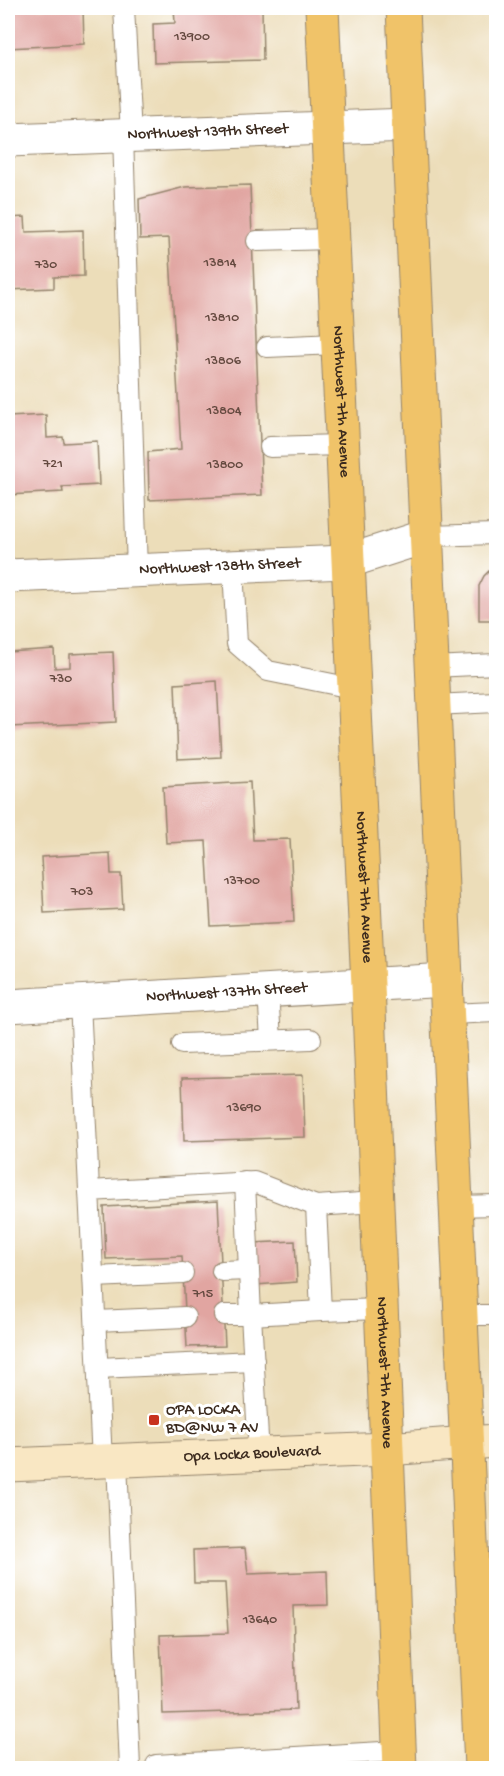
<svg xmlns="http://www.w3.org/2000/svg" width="504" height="1776" viewBox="0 0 504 1776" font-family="'Gochi Hand',sans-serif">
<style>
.building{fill:#e1a5a1}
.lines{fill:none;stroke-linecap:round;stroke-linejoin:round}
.service-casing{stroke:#94846c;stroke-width:22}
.minor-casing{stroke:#94846c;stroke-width:35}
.secondary-casing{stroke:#94846c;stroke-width:35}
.primary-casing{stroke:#94846c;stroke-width:35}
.service{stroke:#fff;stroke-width:20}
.minor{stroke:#fff;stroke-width:33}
.secondary{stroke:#f9e7c3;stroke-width:33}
.primary{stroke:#f0c369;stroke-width:33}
.poi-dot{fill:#c8321e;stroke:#fff;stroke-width:2}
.labels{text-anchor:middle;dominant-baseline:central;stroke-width:6;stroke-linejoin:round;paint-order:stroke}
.number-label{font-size:14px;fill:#64493f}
.street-label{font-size:16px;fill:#3b2a1e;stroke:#fff}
.poi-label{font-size:16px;fill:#3b2a1e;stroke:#fff;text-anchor:start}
</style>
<rect width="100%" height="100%" fill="#fff"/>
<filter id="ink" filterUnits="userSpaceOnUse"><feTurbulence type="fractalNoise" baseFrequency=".0167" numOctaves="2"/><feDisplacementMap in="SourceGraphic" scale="12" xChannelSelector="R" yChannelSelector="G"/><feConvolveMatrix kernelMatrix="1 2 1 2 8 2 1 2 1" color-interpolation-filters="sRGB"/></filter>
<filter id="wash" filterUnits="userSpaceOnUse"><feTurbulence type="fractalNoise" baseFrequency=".008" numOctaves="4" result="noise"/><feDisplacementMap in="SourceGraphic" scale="24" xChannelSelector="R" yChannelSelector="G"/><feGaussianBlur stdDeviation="1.35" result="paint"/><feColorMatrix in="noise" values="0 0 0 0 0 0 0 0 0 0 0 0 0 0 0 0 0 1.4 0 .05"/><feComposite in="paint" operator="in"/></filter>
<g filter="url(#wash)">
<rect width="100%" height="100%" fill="#ecddb9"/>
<g id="blocks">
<g class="building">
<polygon points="8,8 83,8 84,44 8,48"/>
<polygon points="174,8 262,8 263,60 154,63 153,24 175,23"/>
<polygon points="250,185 262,495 149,500 148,452 181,449 169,238 140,239 139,199 185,187"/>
<polygon points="25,217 26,232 83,230 84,276 54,277 54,288 8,290 8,218"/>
<polygon points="46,415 47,438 63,437 64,443 97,441 99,485 62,487 63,492 8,495 8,417"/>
<polygon points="496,564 496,620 479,620 479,586 484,576"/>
<polygon points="54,649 55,668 70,667 70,654 113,652 116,722 9,727 8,652"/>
<polygon points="217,681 221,757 178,759 175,684"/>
<polygon points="250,782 253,840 290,839 294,922 211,926 206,841 166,843 163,787"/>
<polygon points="110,853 111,874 121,874 123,909 44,913 41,857"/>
<polygon points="303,1075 305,1137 184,1141 182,1078"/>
<polygon points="218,1201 225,1346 187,1347 182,1256 106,1259 104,1207"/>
<polygon points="295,1241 297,1282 255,1285 253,1243"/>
<polygon points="245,1548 248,1574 327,1571 328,1605 293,1606 296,1710 163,1714 160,1635 228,1633 225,1583 194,1583 193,1550"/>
</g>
</g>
</g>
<g filter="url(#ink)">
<use href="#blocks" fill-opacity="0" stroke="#94846c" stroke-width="1.5"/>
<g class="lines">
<defs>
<g id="service">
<polyline points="124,8 131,134"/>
<polyline points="123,135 137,571"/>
<polyline points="257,241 332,239"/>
<polyline points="267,347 336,344"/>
<polyline points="270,447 340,445"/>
<polyline points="427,536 496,534"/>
<polyline points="233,567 237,644 268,671 352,688"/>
<polyline points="433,667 496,664"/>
<polyline points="434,705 496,702"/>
<polyline points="268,991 271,1040"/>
<polyline points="80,1002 102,1461"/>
<polyline points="449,1014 496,1012"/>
<polyline points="182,1044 311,1039"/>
<polyline points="89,1191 254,1182 316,1206 376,1202"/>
<polyline points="316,1206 321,1311 381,1309"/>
<polyline points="457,1206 496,1205"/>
<polyline points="222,1271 248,1270"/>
<polyline points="94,1277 183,1273"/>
<polyline points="224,1315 251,1315 245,1182"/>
<polyline points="461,1315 496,1315"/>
<polyline points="96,1321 185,1317"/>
<polyline points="98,1368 254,1361"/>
<polyline points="259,1455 251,1315 321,1311"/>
<polyline points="117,1461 130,1768"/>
<polyline points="474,1603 496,1602"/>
<polyline points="156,1765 399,1751"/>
</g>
<g id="minor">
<path id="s1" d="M8 140 408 125"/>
<path id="s2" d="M8 576 346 562 427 536"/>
<path id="s3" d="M8 1006 447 980"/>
</g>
<g id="secondary">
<path id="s4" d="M8 1465 386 1449 496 1441"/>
</g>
<g id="primary">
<path id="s5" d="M322 8 368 985 400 1768"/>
<polyline points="403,8 481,1768"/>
</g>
</defs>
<use href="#service" class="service-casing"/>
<use href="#minor" class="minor-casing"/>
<use href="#secondary" class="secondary-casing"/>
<use href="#primary" class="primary-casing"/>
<use href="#service" class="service"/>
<use href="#minor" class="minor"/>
<use href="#secondary" class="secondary"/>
<use href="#primary" class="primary"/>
</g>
</g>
<rect class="poi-dot" x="148" y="1414" width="12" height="12" rx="3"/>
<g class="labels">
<g class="number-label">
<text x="192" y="37">13900</text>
<text x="220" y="263">13814</text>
<text x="46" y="265">730</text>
<text x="222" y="318">13810</text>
<text x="223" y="361">13806</text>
<text x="224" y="411">13804</text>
<text x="53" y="464">721</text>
<text x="225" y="465">13800</text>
<text x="61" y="679">730</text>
<text x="242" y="881">13700</text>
<text x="82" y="892">703</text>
<text x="244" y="1108">13690</text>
<text x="203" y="1294">715</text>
<text x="260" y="1620">13640</text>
</g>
<g class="street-label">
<text stroke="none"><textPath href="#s1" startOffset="200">Northwest 139th Street</textPath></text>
<text stroke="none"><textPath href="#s5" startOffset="394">Northwest 7th Avenue</textPath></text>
<text stroke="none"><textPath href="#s2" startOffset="212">Northwest 138th Street</textPath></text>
<text stroke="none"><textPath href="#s5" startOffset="880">Northwest 7th Avenue</textPath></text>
<text stroke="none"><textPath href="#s3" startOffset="219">Northwest 137th Street</textPath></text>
<text stroke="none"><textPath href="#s5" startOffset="1366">Northwest 7th Avenue</textPath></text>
<text stroke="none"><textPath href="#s4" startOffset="244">Opa Locka Boulevard</textPath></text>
</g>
<g class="poi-label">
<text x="166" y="1411">OPA LOCKA<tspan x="166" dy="18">BD@NW 7 AV</tspan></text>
</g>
</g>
<rect width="504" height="1776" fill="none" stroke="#fff" stroke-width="30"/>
</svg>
